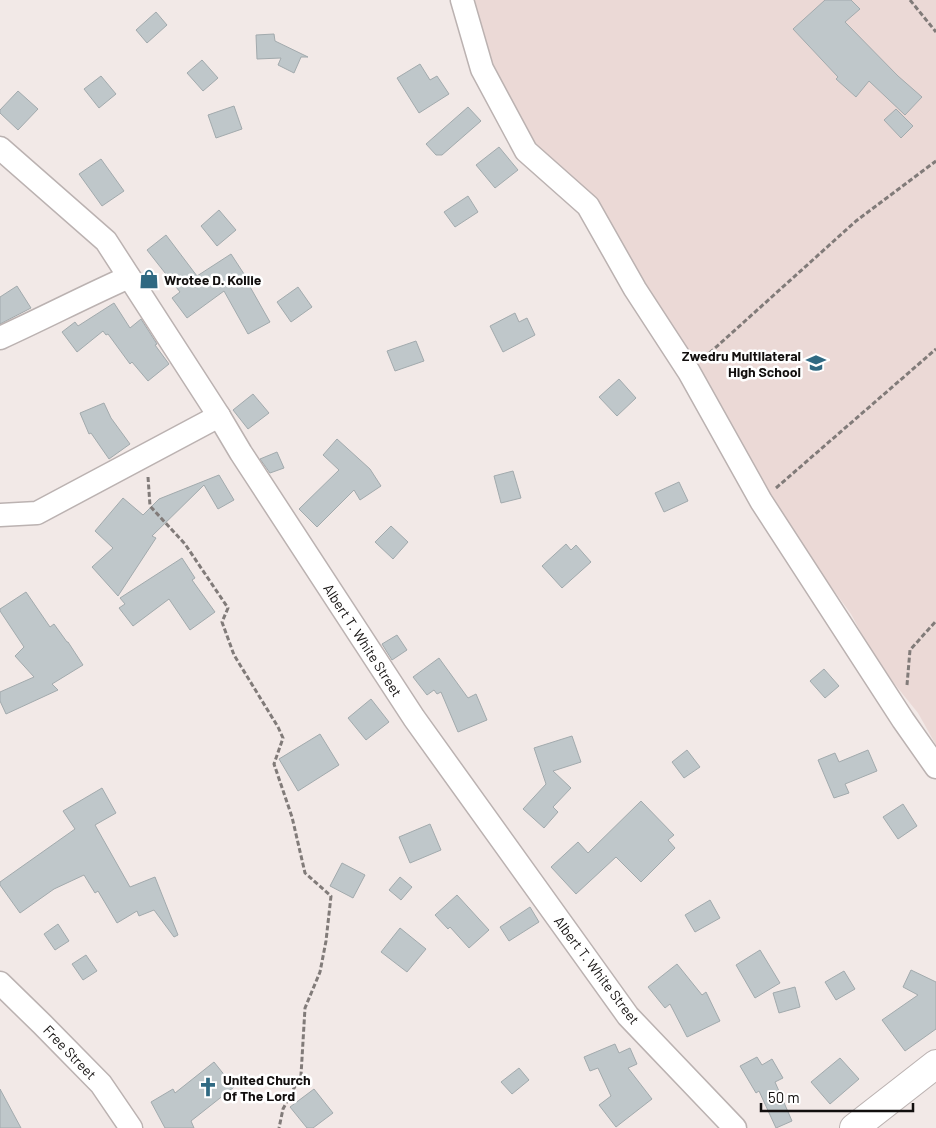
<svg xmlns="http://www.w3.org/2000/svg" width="936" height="1128" viewBox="0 0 936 1128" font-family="Barlow,sans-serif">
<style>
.built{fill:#ebd9d6}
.building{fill:#bfc7ca;stroke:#a2aaad}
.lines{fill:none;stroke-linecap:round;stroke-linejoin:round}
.minor-casing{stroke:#bbb2b1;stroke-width:25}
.tertiary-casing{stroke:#bbb2b1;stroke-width:30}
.path{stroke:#817b79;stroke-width:3;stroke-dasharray:5 2.5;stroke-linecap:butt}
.minor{stroke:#fff;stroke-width:22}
.tertiary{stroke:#fff;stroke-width:28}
.labels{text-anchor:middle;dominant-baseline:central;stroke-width:5;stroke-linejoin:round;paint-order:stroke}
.poi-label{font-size:14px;font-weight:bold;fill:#120f0e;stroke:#fff;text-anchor:start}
.street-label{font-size:14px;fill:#120f0e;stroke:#fff}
</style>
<rect width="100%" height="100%" fill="#f2e9e7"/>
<polygon class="built" points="467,0 936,0 936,745 918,713 893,682 865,640 851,614 807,554 784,519 712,390 680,336 528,138 496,79"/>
<g class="building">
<polygon points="825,0 851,0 860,9 845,22 898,76 922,97 905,115 869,81 856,97 836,79 838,77 793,29"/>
<polygon points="156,12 167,25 147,43 136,30"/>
<polygon points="274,34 275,41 308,57 301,57 294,73 278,65 281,58 257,59 256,35"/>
<polygon points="202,60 218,78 203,91 187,73"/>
<polygon points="420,64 430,80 437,76 449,94 419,113 397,78"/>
<polygon points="101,76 116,94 99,108 84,89"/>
<polygon points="18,91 38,109 18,130 0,113 0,110"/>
<polygon points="234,106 242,129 216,138 208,115"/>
<polygon points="468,107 481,121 442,155 436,155 426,144"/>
<polygon points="896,109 913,126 901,138 884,120"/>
<polygon points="499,147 518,170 495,188 476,165"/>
<polygon points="101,159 124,191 102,206 79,174"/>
<polygon points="468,196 478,212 455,227 444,212"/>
<polygon points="219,210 236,230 217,246 201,226"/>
<polygon points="166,235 197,276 231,254 246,277 245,278 270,322 248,334 224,291 187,318 172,298 180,292 147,250"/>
<polygon points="17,286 31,308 0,324 0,297"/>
<polygon points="298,287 312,307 291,322 277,302"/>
<polygon points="114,303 130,328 141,319 157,344 155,345 169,364 148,381 132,362 130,364 108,334 106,335 103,331 77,352 62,332 75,322 78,326"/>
<polygon points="515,313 519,322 527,318 535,335 503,352 490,326"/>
<polygon points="416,341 424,361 395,371 387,351"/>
<polygon points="619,379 636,398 617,416 599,397"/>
<polygon points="253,394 269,413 248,429 233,410"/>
<polygon points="104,403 111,418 130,444 109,459 91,433 89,434 80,413"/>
<polygon points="337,439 370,469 381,486 360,500 354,490 317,527 299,509 339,470 323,455"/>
<polygon points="277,452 284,468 270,473 260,459"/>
<polygon points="513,471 521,498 501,503 494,476"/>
<polygon points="219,475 234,500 218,509 204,485 152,536 156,538 118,596 92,567 113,548 95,531 123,498 143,515 159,499"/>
<polygon points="679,482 688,501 664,512 655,493"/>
<polygon points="391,526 408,542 393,559 375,542"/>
<polygon points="566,544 571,550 576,545 591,562 562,588 542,566"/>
<polygon points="182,558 195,578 192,580 215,612 190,630 169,599 133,626 119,608 125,604 120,598"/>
<polygon points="26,592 50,627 54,624 67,642 68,642 83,665 52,684 58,690 6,714 0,701 0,692 34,677 15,656 24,647 0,611 0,609"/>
<polygon points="397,635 407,650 392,660 382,644"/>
<polygon points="439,658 468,698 476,694 487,720 458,732 441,692 437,694 434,690 427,695 413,677"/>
<polygon points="824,669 839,686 825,698 810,681"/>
<polygon points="371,699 389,722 366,740 348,718"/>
<polygon points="320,734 339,765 298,791 279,759"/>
<polygon points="572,736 581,762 553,771 571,788 553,807 558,812 544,828 523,809 546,784 534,748"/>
<polygon points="687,750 700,767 684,778 672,762"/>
<polygon points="868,750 877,771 845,784 849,793 834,798 818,760 835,753 839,762"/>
<polygon points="102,788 116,813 95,825 130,887 155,877 178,935 174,937 154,910 139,916 137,911 117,923 98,891 95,893 84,875 54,889 20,913 0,885 0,882 75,829 63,811"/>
<polygon points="641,801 674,835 668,840 675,848 641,882 616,857 576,894 551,867 578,842 588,853"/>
<polygon points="903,804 917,826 898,839 883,817"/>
<polygon points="430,824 441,850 410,863 399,837"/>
<polygon points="342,863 365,875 353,898 330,886"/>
<polygon points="400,877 412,887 401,900 389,890"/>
<polygon points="457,895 489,930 469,948 450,927 448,929 435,915"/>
<polygon points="710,900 720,918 695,932 685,915"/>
<polygon points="530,907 539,922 509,941 500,927"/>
<polygon points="58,924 69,941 55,950 44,934"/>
<polygon points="400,928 426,949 407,972 381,952"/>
<polygon points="760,950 780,983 755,998 736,965"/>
<polygon points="86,955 97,971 83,980 72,964"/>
<polygon points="677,964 702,995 706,992 720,1021 687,1037 670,1004 665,1008 648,987"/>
<polygon points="911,970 936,982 936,1029 905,1051 882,1020 918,995 903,987"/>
<polygon points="844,971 855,989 836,1000 825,982"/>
<polygon points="795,987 800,1007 779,1013 773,993"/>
<polygon points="615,1044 619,1053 630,1048 637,1064 628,1068 652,1099 616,1127 599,1105 611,1096 598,1068 590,1071 584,1057"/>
<polygon points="757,1057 762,1065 772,1059 783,1078 775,1082 792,1121 776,1128 759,1091 756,1093 740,1066"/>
<polygon points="840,1058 859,1079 830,1104 811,1082"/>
<polygon points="214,1062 234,1087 191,1121 194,1128 165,1128 151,1102 173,1089 175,1093"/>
<polygon points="519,1068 529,1080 512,1094 501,1082"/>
<polygon points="0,1089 21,1128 0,1128"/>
<polygon points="314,1089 333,1113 313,1128 307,1128 290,1107"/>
</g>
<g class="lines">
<defs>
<g id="minor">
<polyline points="462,0 482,69 526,151 588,206 635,289 689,372 761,501 903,720 936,767"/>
<polyline points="0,148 106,241 219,416 241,453 414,718 628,1016 735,1128"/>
<path d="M0 338C44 318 86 296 129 277"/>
<polyline points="0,515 37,513 219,416"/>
<polyline points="0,983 42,1024 101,1084 131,1128"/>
</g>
<polyline id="tertiary" points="854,1128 936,1064"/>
</defs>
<use href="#minor" class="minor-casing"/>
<use href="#tertiary" class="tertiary-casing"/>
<g class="path">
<polyline points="910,0 936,32"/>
<polyline points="704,358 856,221 936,161"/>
<polyline points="148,477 150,506 185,544 228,608 222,622 234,655 278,727 283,738 274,764 292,817 305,873 331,896 326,941 320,972 305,1008 301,1075 283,1109 279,1128"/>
<polyline points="776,488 936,349"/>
<polyline points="907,685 910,650 936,621"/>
</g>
<use href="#minor" class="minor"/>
<use href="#tertiary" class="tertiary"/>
</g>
<defs>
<symbol id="shop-bare" viewBox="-9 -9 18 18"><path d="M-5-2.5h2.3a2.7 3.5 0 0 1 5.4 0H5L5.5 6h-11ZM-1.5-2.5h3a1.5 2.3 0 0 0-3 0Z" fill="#2f6982" stroke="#fff" stroke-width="2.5" paint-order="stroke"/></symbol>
<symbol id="school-bare" viewBox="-9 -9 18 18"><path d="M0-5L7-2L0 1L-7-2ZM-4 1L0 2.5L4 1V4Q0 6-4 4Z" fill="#2f6982" stroke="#fff" stroke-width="2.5" paint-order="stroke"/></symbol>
<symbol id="church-bare" viewBox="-9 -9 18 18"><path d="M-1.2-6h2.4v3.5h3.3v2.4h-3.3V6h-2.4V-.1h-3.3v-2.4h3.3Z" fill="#2f6982" stroke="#fff" stroke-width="2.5" paint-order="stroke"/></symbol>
</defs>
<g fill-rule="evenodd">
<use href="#shop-bare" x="135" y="265" width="28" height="28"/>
<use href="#school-bare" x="802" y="349" width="28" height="28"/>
<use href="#church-bare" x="194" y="1073" width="28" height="28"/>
</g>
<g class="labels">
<g class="poi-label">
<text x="164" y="279">Wrotee D. Kollie</text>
<text x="801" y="355" text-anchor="end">Zwedru Multilateral<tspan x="801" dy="16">High School</tspan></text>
<text x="223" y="1079">United Church<tspan x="223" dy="16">Of The Lord</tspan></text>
</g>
<g class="street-label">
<text transform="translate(363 640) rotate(57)">Albert T. White Street</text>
<text transform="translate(597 970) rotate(53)">Albert T. White Street</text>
<text transform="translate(70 1052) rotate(46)">Free Street</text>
</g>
</g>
<path d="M761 1103v8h152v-8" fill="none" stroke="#120f0e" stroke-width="2.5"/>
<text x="768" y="1103" font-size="15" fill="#120f0e" stroke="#ffffff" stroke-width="4" paint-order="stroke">50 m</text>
</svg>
